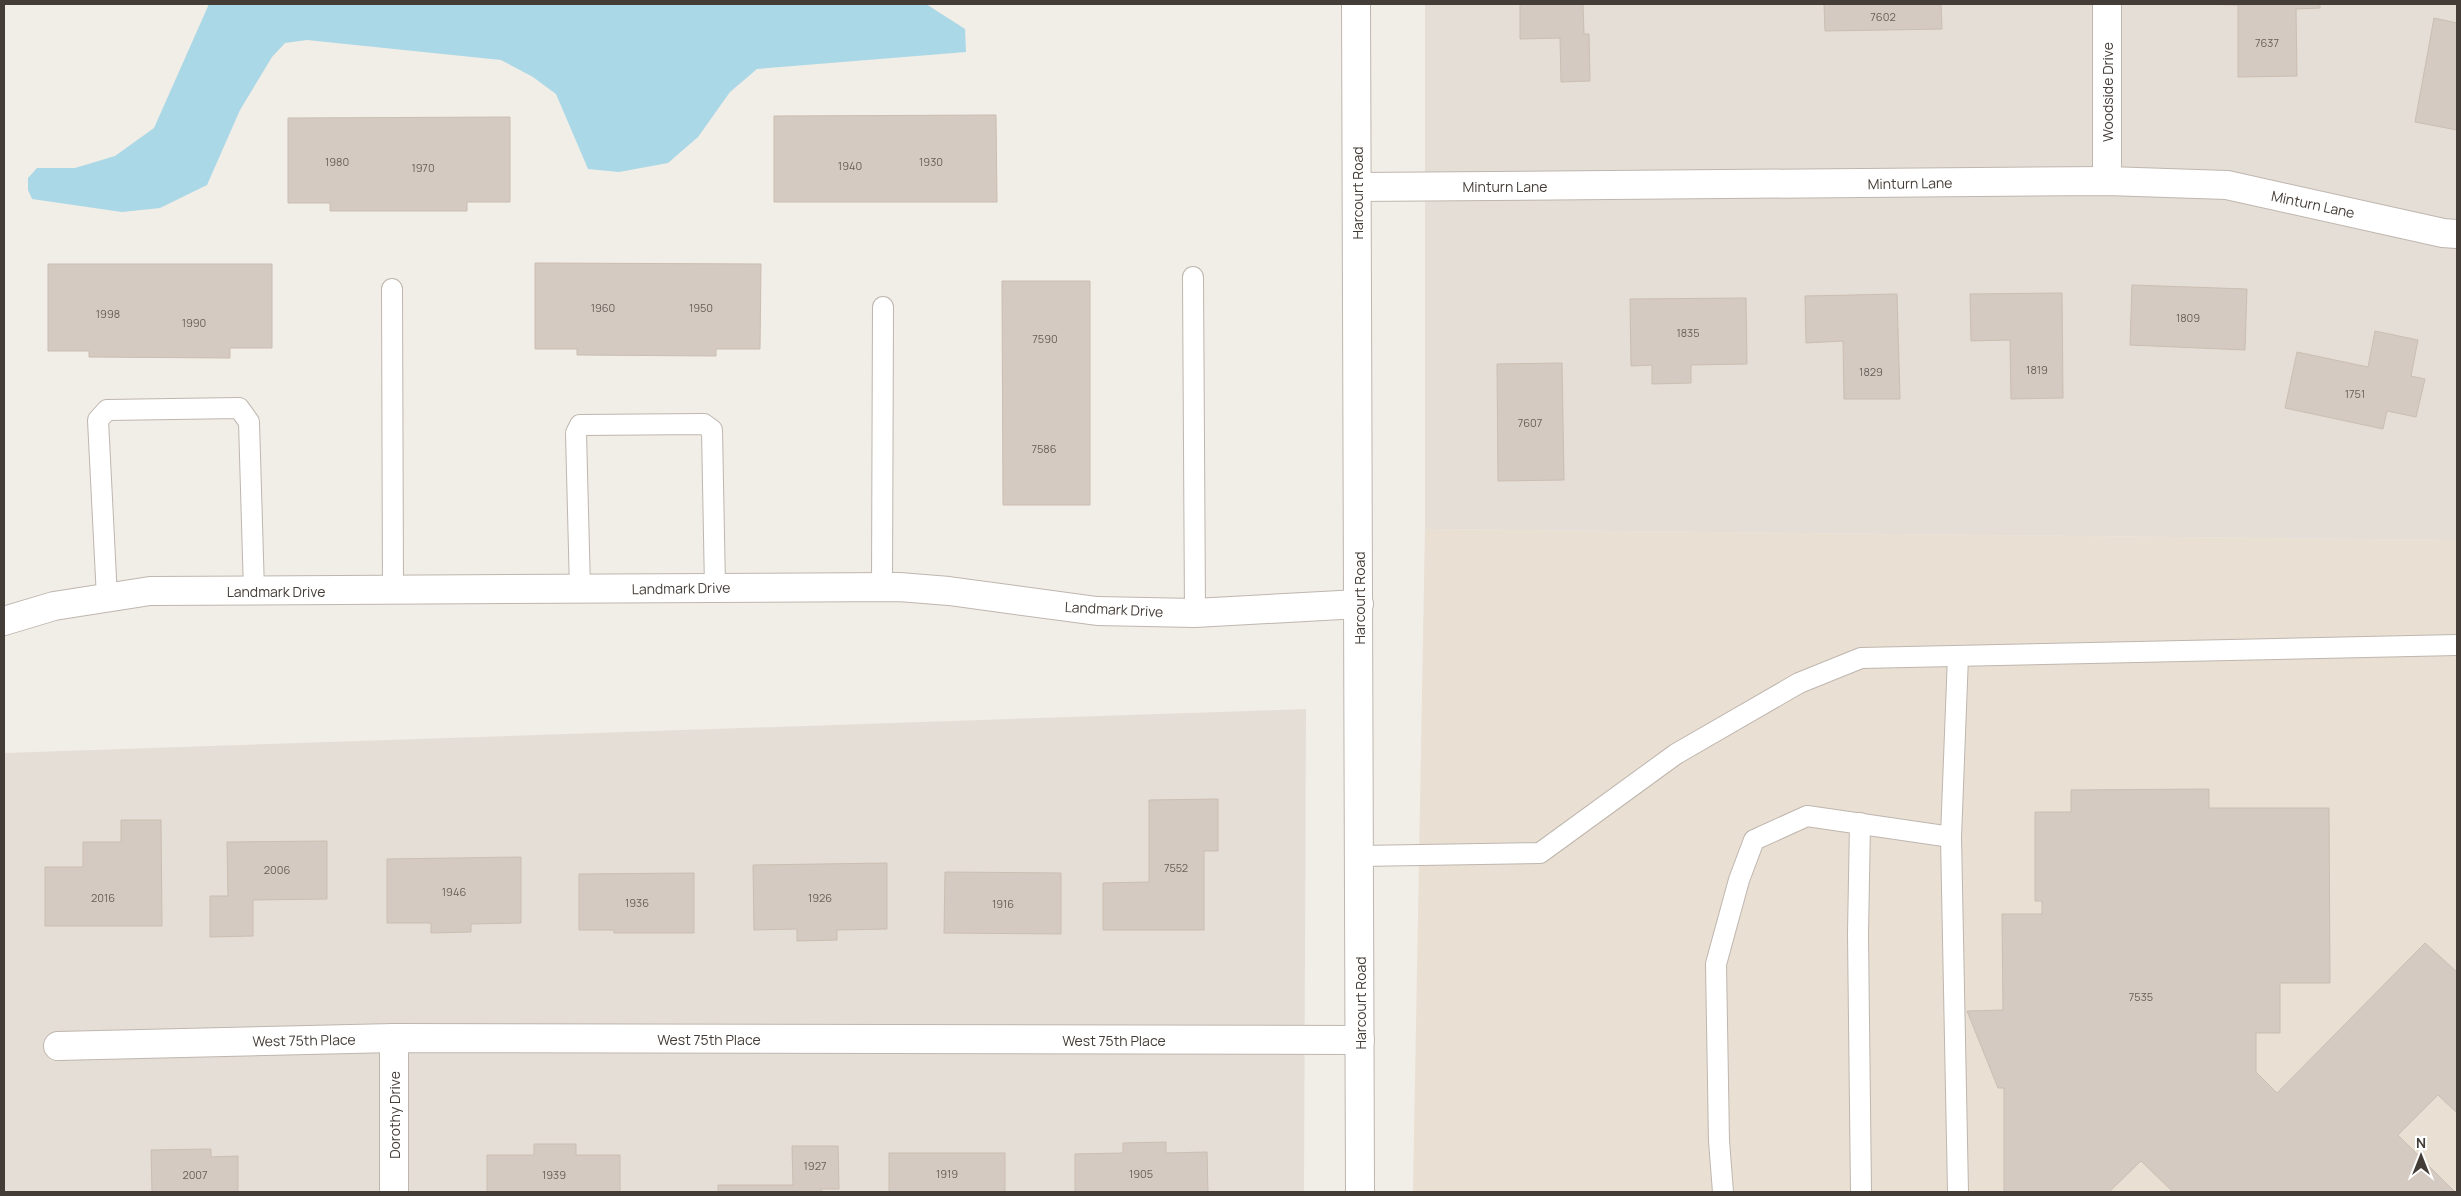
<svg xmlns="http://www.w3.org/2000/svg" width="2461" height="1196" viewBox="0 0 2461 1196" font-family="Manrope,sans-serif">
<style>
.residential{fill:#e5ded6}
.education{fill:#e9dfd3}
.water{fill:#aad8e7}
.building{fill:#d5cac1;stroke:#cbbeb2}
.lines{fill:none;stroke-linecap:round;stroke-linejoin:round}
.service-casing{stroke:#bfb6ae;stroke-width:22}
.minor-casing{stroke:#bfb6ae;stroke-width:30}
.tertiary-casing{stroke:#bfb6ae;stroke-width:30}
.service{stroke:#fff;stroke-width:20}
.minor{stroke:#fff;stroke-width:28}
.tertiary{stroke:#fff;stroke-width:28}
.labels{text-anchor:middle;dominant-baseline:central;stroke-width:4.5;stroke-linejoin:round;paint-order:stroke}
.number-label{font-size:11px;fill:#68605a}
.street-label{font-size:14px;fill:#443d37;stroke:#fff}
</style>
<rect width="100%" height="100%" fill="#f1ede7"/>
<g class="residential">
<polygon points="1425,4 2457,4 2457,540 1425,529"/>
<polygon points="1306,709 1304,1192 4,1192 4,753"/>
</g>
<polygon class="education" points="1425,529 2457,540 2457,1192 1413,1192"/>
<polygon class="water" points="209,4 926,4 965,29 966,52 757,69 730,92 698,137 668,163 619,172 588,169 556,94 533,77 501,60 307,40 285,43 272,57 240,110 207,185 160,208 122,212 32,199 28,190 28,178 37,168 75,168 115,156 154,128"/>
<g class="building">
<polygon points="1520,4 1583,4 1584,34 1589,34 1590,81 1561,82 1560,38 1520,39"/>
<polygon points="1824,4 1941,4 1942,29 1825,31"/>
<polygon points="2320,4 2320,8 2296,9 2297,76 2238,77 2238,5 2200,4"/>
<polygon points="2434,18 2457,23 2457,130 2415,122"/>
<polygon points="996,115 997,202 774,202 774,116"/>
<polygon points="510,117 510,202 467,202 467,211 330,211 330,203 288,203 288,118"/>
<polygon points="535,263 761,264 760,349 716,349 716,356 577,355 577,349 535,349"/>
<polygon points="48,264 272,264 272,348 230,348 230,358 89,357 89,351 48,351"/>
<polygon points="1002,281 1090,281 1090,505 1003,505"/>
<polygon points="2132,285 2247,289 2245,350 2130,345"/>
<polygon points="2062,293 2063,398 2011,399 2010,340 1971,341 1970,294"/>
<polygon points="1897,294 1900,399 1844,399 1843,341 1806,343 1805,296"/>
<polygon points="1746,298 1747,364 1691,365 1691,383 1652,384 1652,365 1631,366 1630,299"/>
<polygon points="2375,331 2418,340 2411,376 2425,379 2416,417 2387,411 2383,429 2285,408 2297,352 2368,367"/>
<polygon points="1562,363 1564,480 1498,481 1497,364"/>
<polygon points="2209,789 2209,808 2329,808 2330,983 2280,983 2280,1033 2256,1033 2256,1072 2277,1093 2425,943 2457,972 2457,1113 2438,1095 2398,1135 2455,1192 2173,1192 2141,1161 2109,1192 2004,1192 2004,1088 1998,1088 1967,1011 2003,1010 2002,914 2042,914 2042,901 2035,901 2035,812 2071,812 2071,790"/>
<polygon points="1218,799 1218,851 1204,851 1204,930 1103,930 1103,883 1149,882 1149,800"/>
<polygon points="121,820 161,820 162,926 45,926 45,867 83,867 83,842 121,842"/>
<polygon points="327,841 327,899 253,900 253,936 210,937 210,896 228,896 227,842"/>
<polygon points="521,857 521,923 471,924 471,932 431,933 431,923 387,923 387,859"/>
<polygon points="887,863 887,929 837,930 837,940 797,941 797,929 754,930 753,865"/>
<polygon points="945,872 1061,873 1061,934 944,933"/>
<polygon points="694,873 694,933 614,933 614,930 579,930 579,874"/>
<polygon points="1166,1142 1166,1153 1207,1152 1208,1192 1075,1192 1075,1154 1123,1153 1123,1143"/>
<polygon points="534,1144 576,1144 576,1155 620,1155 620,1192 487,1192 487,1155 534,1155"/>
<polygon points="792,1146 838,1146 839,1189 821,1189 822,1192 718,1192 718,1185 793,1185"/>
<polygon points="211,1149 211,1157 238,1156 238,1192 152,1192 151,1150"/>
<rect x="889" y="1153" width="116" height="39"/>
</g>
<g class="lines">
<defs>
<g id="service">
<polyline points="1193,277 1195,613"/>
<polyline points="392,289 393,590"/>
<polyline points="882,587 883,307"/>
<polyline points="580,589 576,433 580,425 704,424 712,430 715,588"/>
<polyline points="107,598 98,420 107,410 239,408 249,422 254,591"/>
<polyline points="1860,823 1858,934 1861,1192"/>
<polyline points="1951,837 1958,1192"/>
<polyline points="1360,856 1540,853 1676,754 1799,683 1861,658 2457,645"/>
<polyline points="1723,1192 1719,1141 1716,964 1739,880 1754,840 1807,816 1951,837 1958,656"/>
</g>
<g id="minor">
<polyline points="2107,4 2107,181"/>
<polyline points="1357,187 2107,181 2227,185 2443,233 2457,234"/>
<polyline points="4,621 54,606 150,591 899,587 949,591 1097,611 1195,613 1359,604"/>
<polyline points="394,1038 394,1192"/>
<polyline points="58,1046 394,1038 1360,1040"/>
</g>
<polyline id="tertiary" points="1356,4 1360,1192"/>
</defs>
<use href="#service" class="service-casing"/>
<use href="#minor" class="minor-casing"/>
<use href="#tertiary" class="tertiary-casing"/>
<use href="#service" class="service"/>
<use href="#minor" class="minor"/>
<use href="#tertiary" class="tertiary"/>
</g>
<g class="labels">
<g class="number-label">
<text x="1883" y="16">7602</text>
<text x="2267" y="42">7637</text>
<text x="337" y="161">1980</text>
<text x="931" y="161">1930</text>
<text x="850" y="165">1940</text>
<text x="423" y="167">1970</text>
<text x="603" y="307">1960</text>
<text x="701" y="307">1950</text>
<text x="108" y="313">1998</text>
<text x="2188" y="317">1809</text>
<text x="194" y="322">1990</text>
<text x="1688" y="332">1835</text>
<text x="1045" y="338">7590</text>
<text x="2037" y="369">1819</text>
<text x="1871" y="371">1829</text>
<text x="2355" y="393">1751</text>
<text x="1530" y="422">7607</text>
<text x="1044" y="448">7586</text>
<text x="1176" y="867">7552</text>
<text x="277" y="869">2006</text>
<text x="454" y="891">1946</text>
<text x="103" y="897">2016</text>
<text x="820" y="897">1926</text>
<text x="637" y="902">1936</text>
<text x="1003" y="903">1916</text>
<text x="2141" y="996">7535</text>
<text x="815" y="1165">1927</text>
<text x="947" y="1173">1919</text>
<text x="1141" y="1173">1905</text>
<text x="195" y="1174">2007</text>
<text x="554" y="1174">1939</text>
</g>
<g class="street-label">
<text transform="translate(2107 92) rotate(-90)">Woodside Drive</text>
<text transform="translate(1910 183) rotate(-1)">Minturn Lane</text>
<text x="1505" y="186">Minturn Lane</text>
<text transform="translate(1357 193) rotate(-90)">Harcourt Road</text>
<text transform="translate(2313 204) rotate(12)">Minturn Lane</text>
<text transform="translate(681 588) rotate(-1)">Landmark Drive</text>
<text x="276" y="591">Landmark Drive</text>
<text transform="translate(1359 598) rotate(-90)">Harcourt Road</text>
<text transform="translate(1114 609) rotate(3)">Landmark Drive</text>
<text transform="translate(1360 1003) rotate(-90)">Harcourt Road</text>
<text x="709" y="1039">West 75th Place</text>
<text transform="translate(304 1040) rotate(-1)">West 75th Place</text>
<text x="1114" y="1040">West 75th Place</text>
<text transform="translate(394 1115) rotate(-90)">Dorothy Drive</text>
</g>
</g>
<rect width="2461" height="1196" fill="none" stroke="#443d37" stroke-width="10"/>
<g transform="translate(2421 1156)" stroke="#ffffff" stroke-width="4" paint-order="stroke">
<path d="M0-4L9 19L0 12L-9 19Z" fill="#443d37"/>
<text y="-8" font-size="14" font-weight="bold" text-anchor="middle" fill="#443d37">N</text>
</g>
</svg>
